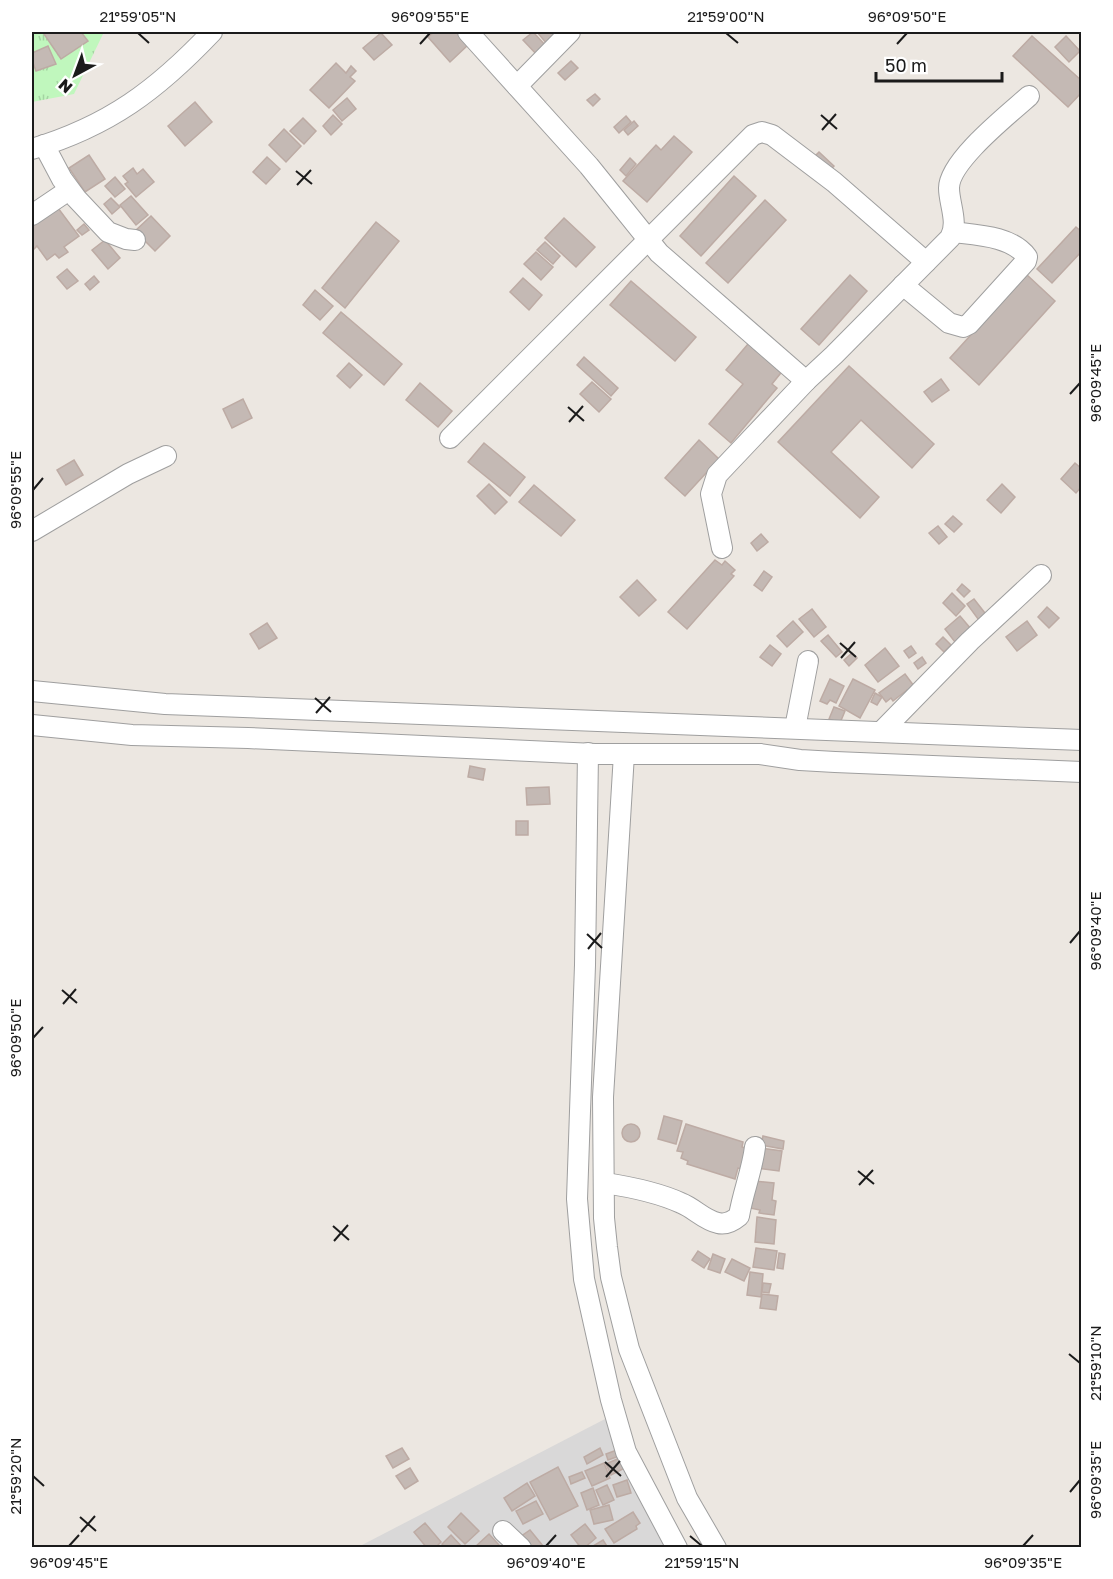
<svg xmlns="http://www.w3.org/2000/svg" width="1113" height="1579" viewBox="0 0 1113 1579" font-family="'Golos Text',sans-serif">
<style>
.residential{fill:#d9d8d8}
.park{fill:url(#park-tufts)}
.building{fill:#c4b9b4;stroke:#bdaba4;stroke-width:1.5}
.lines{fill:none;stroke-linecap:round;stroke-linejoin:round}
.minor-casing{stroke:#9f9f9f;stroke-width:22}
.minor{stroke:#fff;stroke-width:20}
.ticks{fill:none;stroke:#1b1b1b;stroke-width:2}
.neatline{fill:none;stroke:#1b1b1b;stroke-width:2}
.ticks-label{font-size:15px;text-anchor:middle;fill:#1b1b1b}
</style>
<defs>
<pattern id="park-tufts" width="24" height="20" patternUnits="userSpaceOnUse" patternTransform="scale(1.5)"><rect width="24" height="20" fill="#c0f7bd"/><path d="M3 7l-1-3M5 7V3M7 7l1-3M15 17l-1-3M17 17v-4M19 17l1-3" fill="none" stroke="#a4d3a2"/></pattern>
</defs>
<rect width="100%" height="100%" fill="#ece7e1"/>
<polygon class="residential" points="605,1419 668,1547 360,1548 362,1545"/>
<polygon class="park" points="32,32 104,32 74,94 32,102"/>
<g class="building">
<polygon points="48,32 81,32 88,41 61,59 44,34"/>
<polygon points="434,32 457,32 468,45 450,62 428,37"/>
<polygon points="533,32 547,47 538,56 523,40"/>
<polygon points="537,32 551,32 556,36 547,44"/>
<polygon points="381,33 392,45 374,60 363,48"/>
<polygon points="1032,36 1082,81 1082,92 1068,107 1013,56"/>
<polygon points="1066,36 1080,51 1069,62 1055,47"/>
<polygon points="48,46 56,64 36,71 32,60 32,53"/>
<polygon points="571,61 578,68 565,80 558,73"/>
<polygon points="336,63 346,73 351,66 356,71 350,77 355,81 329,108 310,90"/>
<polygon points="595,94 600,99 593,106 587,100"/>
<polygon points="347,98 356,109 342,121 333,110"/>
<polygon points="195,102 212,122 185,146 168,126"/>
<polygon points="333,115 342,124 331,135 323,126"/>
<polygon points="626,116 631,122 619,133 614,127"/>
<polygon points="303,118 316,131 304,144 290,131"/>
<polygon points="634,121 638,126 628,135 624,130"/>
<polygon points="284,129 301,146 286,162 269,145"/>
<polygon points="674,136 692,152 647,202 623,181 656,145 661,150"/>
<polygon points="819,152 834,166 828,173 813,158"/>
<polygon points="89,155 105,179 85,192 69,168"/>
<polygon points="267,157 280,169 266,184 253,172"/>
<polygon points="630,158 636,164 626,176 620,170"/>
<polygon points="133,168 137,174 143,169 154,182 136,197 125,184 128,182 123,176"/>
<polygon points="734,176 756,196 701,256 680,236"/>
<polygon points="115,177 125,189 115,197 105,186"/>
<polygon points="131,196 148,215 136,225 120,205"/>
<polygon points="111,198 120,207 112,214 104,204"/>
<polygon points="765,200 786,220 728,283 706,263"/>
<polygon points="55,204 79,236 64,247 68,252 59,258 55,254 47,260 37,246 33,250 32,247 32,221"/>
<polygon points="151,216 170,236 155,251 135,231"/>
<polygon points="564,218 595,247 576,267 545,238"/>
<polygon points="376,222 399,241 345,308 322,288"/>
<polygon points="84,224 89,230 82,235 77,230"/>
<polygon points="1076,227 1082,232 1082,251 1052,283 1037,269"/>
<polygon points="105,240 120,258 108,269 92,250"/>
<polygon points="545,242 560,256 553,264 537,250"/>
<polygon points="536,252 553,267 541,280 524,264"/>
<polygon points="67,269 78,281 67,289 57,277"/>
<polygon points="1026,274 1055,301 979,385 950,358"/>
<polygon points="850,275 867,291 819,345 801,329"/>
<polygon points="94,276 99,282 90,290 85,284"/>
<polygon points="523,278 542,295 529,310 510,292"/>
<polygon points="631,281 696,337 675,361 610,305"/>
<polygon points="315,290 333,306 320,320 303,305"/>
<polygon points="341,312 402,364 384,385 323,333"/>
<polygon points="748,344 755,344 784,369 772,384 777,388 731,443 709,424 743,384 726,370"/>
<polygon points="584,357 618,388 611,396 577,365"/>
<polygon points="349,363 362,375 350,388 337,376"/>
<polygon points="849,366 934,444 912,468 861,420 831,452 879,497 860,518 778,442"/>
<polygon points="941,379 949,390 932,402 924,392"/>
<polygon points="592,382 611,399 599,412 580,394"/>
<polygon points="420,383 452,411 438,427 406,400"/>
<polygon points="243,399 252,418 232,428 223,409"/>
<polygon points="699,440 719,459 685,496 665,478"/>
<polygon points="484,443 525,477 510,496 468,462"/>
<polygon points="74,460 83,475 66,485 57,470"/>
<polygon points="1075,463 1082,469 1082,486 1076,493 1061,479"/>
<polygon points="489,484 507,502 495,514 477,496"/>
<polygon points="1002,484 1015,497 1001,513 987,500"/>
<polygon points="534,485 575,520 561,536 519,502"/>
<polygon points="953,516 962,524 954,532 945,524"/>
<polygon points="938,526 947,537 939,544 929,533"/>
<polygon points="761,534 768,542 757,551 751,543"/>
<polygon points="715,560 722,565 725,561 735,570 731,574 734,576 687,629 668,612"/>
<polygon points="764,571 772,577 762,591 754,585"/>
<polygon points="637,580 656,600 639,616 620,597"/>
<polygon points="962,584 970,591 964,597 957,590"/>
<polygon points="952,593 965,606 956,616 943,603"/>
<polygon points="974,599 988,617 981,623 967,604"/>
<polygon points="1047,607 1059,618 1049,628 1038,617"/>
<polygon points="812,609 826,627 814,637 799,619"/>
<polygon points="960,616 971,629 955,642 945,629"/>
<polygon points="793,621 803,632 787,647 777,636"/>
<polygon points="1027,621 1037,635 1017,651 1006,637"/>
<polygon points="267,623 277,638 259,649 250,634"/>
<polygon points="828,635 842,652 836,657 821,641"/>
<polygon points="943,637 951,645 944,652 936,644"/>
<polygon points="770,645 781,654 772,666 760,657"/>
<polygon points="911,646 916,653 909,658 904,651"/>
<polygon points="885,648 899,666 878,682 865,665"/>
<polygon points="852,653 857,658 849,666 844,660"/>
<polygon points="922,657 926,663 918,669 914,663"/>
<polygon points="905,674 917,690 910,695 907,690 893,701 891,698 886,702 879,693"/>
<polygon points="830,679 844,686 836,703 830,700 827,704 820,701"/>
<polygon points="853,679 875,690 860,718 839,706"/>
<polygon points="875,693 882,697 877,705 871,702"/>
<polygon points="834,707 845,711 840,723 829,719"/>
<polygon points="470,766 485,769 483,780 468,777"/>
<polygon points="549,787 550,804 527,805 526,788"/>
<rect x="516" y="821" width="12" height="14"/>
<polygon points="664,1116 682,1121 676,1144 658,1139"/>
<circle cx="631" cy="1133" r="9"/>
<polygon points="686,1124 743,1142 742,1147 749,1149 743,1169 738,1168 735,1179 687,1164 688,1161 681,1158 683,1152 677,1151"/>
<polygon points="763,1136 784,1141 783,1149 761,1145"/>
<polygon points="760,1148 782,1151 779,1171 757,1168"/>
<polygon points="754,1181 774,1183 772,1200 776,1201 774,1215 759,1213 760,1210 750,1208"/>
<polygon points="757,1217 776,1220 774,1244 755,1242"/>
<polygon points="756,1248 777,1251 774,1270 753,1267"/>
<polygon points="698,1251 710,1259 704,1268 692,1260"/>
<polygon points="779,1253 785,1254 783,1269 777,1268"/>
<polygon points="713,1254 725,1259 720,1273 708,1269"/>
<polygon points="732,1259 750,1268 744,1281 725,1272"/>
<polygon points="750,1272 763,1274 761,1297 747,1295"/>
<polygon points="763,1283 771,1284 769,1293 762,1292"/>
<polygon points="762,1294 778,1296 776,1310 760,1308"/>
<polygon points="402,1448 409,1459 393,1468 386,1456"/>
<polygon points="600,1448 603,1455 587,1464 584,1457"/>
<polygon points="617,1450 619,1456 608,1460 606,1454"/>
<polygon points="622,1457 627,1467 611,1475 606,1464"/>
<polygon points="604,1463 610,1478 592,1486 585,1471"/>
<polygon points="558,1467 578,1506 550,1520 530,1482"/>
<polygon points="410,1468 418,1481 405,1489 396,1476"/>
<polygon points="582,1472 585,1478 571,1484 569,1477"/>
<polygon points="627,1480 631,1493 617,1497 613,1485"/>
<polygon points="527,1483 535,1496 512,1511 504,1498"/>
<polygon points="607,1485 614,1500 603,1505 596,1490"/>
<polygon points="593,1488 599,1505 587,1510 581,1493"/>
<polygon points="536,1501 543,1514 523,1524 516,1511"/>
<polygon points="609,1505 613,1520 594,1524 590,1510"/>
<polygon points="633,1512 640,1523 636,1526 637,1529 614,1543 605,1529"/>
<polygon points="461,1513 479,1531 465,1544 448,1527"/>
<polygon points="425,1523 441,1542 435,1548 427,1548 414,1532"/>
<polygon points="585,1524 596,1538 584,1548 581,1548 571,1535"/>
<polygon points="530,1530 543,1546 541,1548 529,1548 520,1537"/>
<polygon points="489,1534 499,1545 497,1548 474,1548"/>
<polygon points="451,1535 463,1548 445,1548 442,1544"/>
<polygon points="603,1540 608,1548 594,1548 593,1546"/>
</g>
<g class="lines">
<defs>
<g id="minor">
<path d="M468 32 589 166 659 253 806 381 834 355 950 238C959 223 949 204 949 188 949 161 1009 114 1029 96"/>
<polyline points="517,86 570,32"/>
<polyline points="44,145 62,179 76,198 108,232 126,239 135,240"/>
<path d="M32 149C109 126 157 90 212 32"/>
<polyline points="32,215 69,190"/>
<path d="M903 285 949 323 963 327 969 324 1026 261 1027 257C1012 236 977 235 953 232"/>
<polyline points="450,438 753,135 762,132 772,135 834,182 926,262"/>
<polyline points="32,531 128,474 166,456"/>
<polyline points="722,548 711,494 717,475 806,381"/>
<polyline points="32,691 165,704 1082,740"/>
<polyline points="32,725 132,735 248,738 595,754 760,754 800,760 835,762 1082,772"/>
<polyline points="795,728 808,661"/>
<polyline points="882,731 970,641 1041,575"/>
<polyline points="588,753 585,965 577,1199 584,1279 611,1400 626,1452 677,1548"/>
<polyline points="624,754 603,1097 604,1218 607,1247 611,1277 629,1349 687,1498 716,1548"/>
<path d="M605 1183C631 1187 657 1192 681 1203 694 1208 704 1220 718 1223 726 1225 733 1221 739 1216 743 1192 752 1171 755 1147"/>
<polyline points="503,1531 521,1548"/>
</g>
</defs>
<use href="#minor" class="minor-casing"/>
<use href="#minor" class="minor"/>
</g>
<path class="ticks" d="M138 33 149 43M726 33 738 43M420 44 430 33M897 44 907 33M821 115 837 129M822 130 836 114M296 171 312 184M297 185 311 170M1070 394 1080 383M568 407 584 421M569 422 583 406M33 490 43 478M840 643 856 657M841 658 855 642M315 698 331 712M316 713 330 697M587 934 602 948M1070 943 1080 931M588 949 601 933M62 990 77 1003M63 1004 76 989M33 1038 43 1027M858 1171 874 1184M859 1185 873 1170M333 1226 349 1240M334 1241 348 1225M1069 1354 1080 1363M605 1462 621 1476M33 1476 44 1486M606 1477 620 1461M1070 1492 1080 1480M80 1517 96 1531M81 1532 95 1516M690 1536 702 1546M69 1546 79 1535M546 1546 556 1535M1023 1546 1033 1535"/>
<rect width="1113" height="1579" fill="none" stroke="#ffffff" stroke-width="66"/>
<g transform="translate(75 75) rotate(221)" stroke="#ffffff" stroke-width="4.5" paint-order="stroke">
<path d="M0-4.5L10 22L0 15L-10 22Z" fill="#1b1b1b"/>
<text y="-9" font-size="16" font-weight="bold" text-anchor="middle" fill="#1b1b1b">N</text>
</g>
<path d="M876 72v9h126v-9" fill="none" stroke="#1b1b1b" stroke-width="3"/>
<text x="885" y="72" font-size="18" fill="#1b1b1b" stroke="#ffffff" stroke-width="4.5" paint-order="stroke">50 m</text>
<rect x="33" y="33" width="1047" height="1513" class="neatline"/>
<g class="ticks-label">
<text x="138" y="22">21°59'05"N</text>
<text x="430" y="22">96°09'55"E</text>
<text x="726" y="22">21°59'00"N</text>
<text x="907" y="22">96°09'50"E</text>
<text transform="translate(1096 383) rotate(-90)" y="5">96°09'45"E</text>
<text transform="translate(16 490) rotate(-90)" y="5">96°09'55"E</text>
<text transform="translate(1096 931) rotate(-90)" y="5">96°09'40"E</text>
<text transform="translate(16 1038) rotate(-90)" y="5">96°09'50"E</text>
<text transform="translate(1096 1363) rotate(-90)" y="5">21°59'10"N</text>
<text transform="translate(16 1476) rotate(-90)" y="5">21°59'20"N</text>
<text transform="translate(1096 1480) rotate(-90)" y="5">96°09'35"E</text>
<text x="69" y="1568">96°09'45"E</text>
<text x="546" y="1568">96°09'40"E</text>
<text x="702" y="1568">21°59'15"N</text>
<text x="1023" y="1568">96°09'35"E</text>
</g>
</svg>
